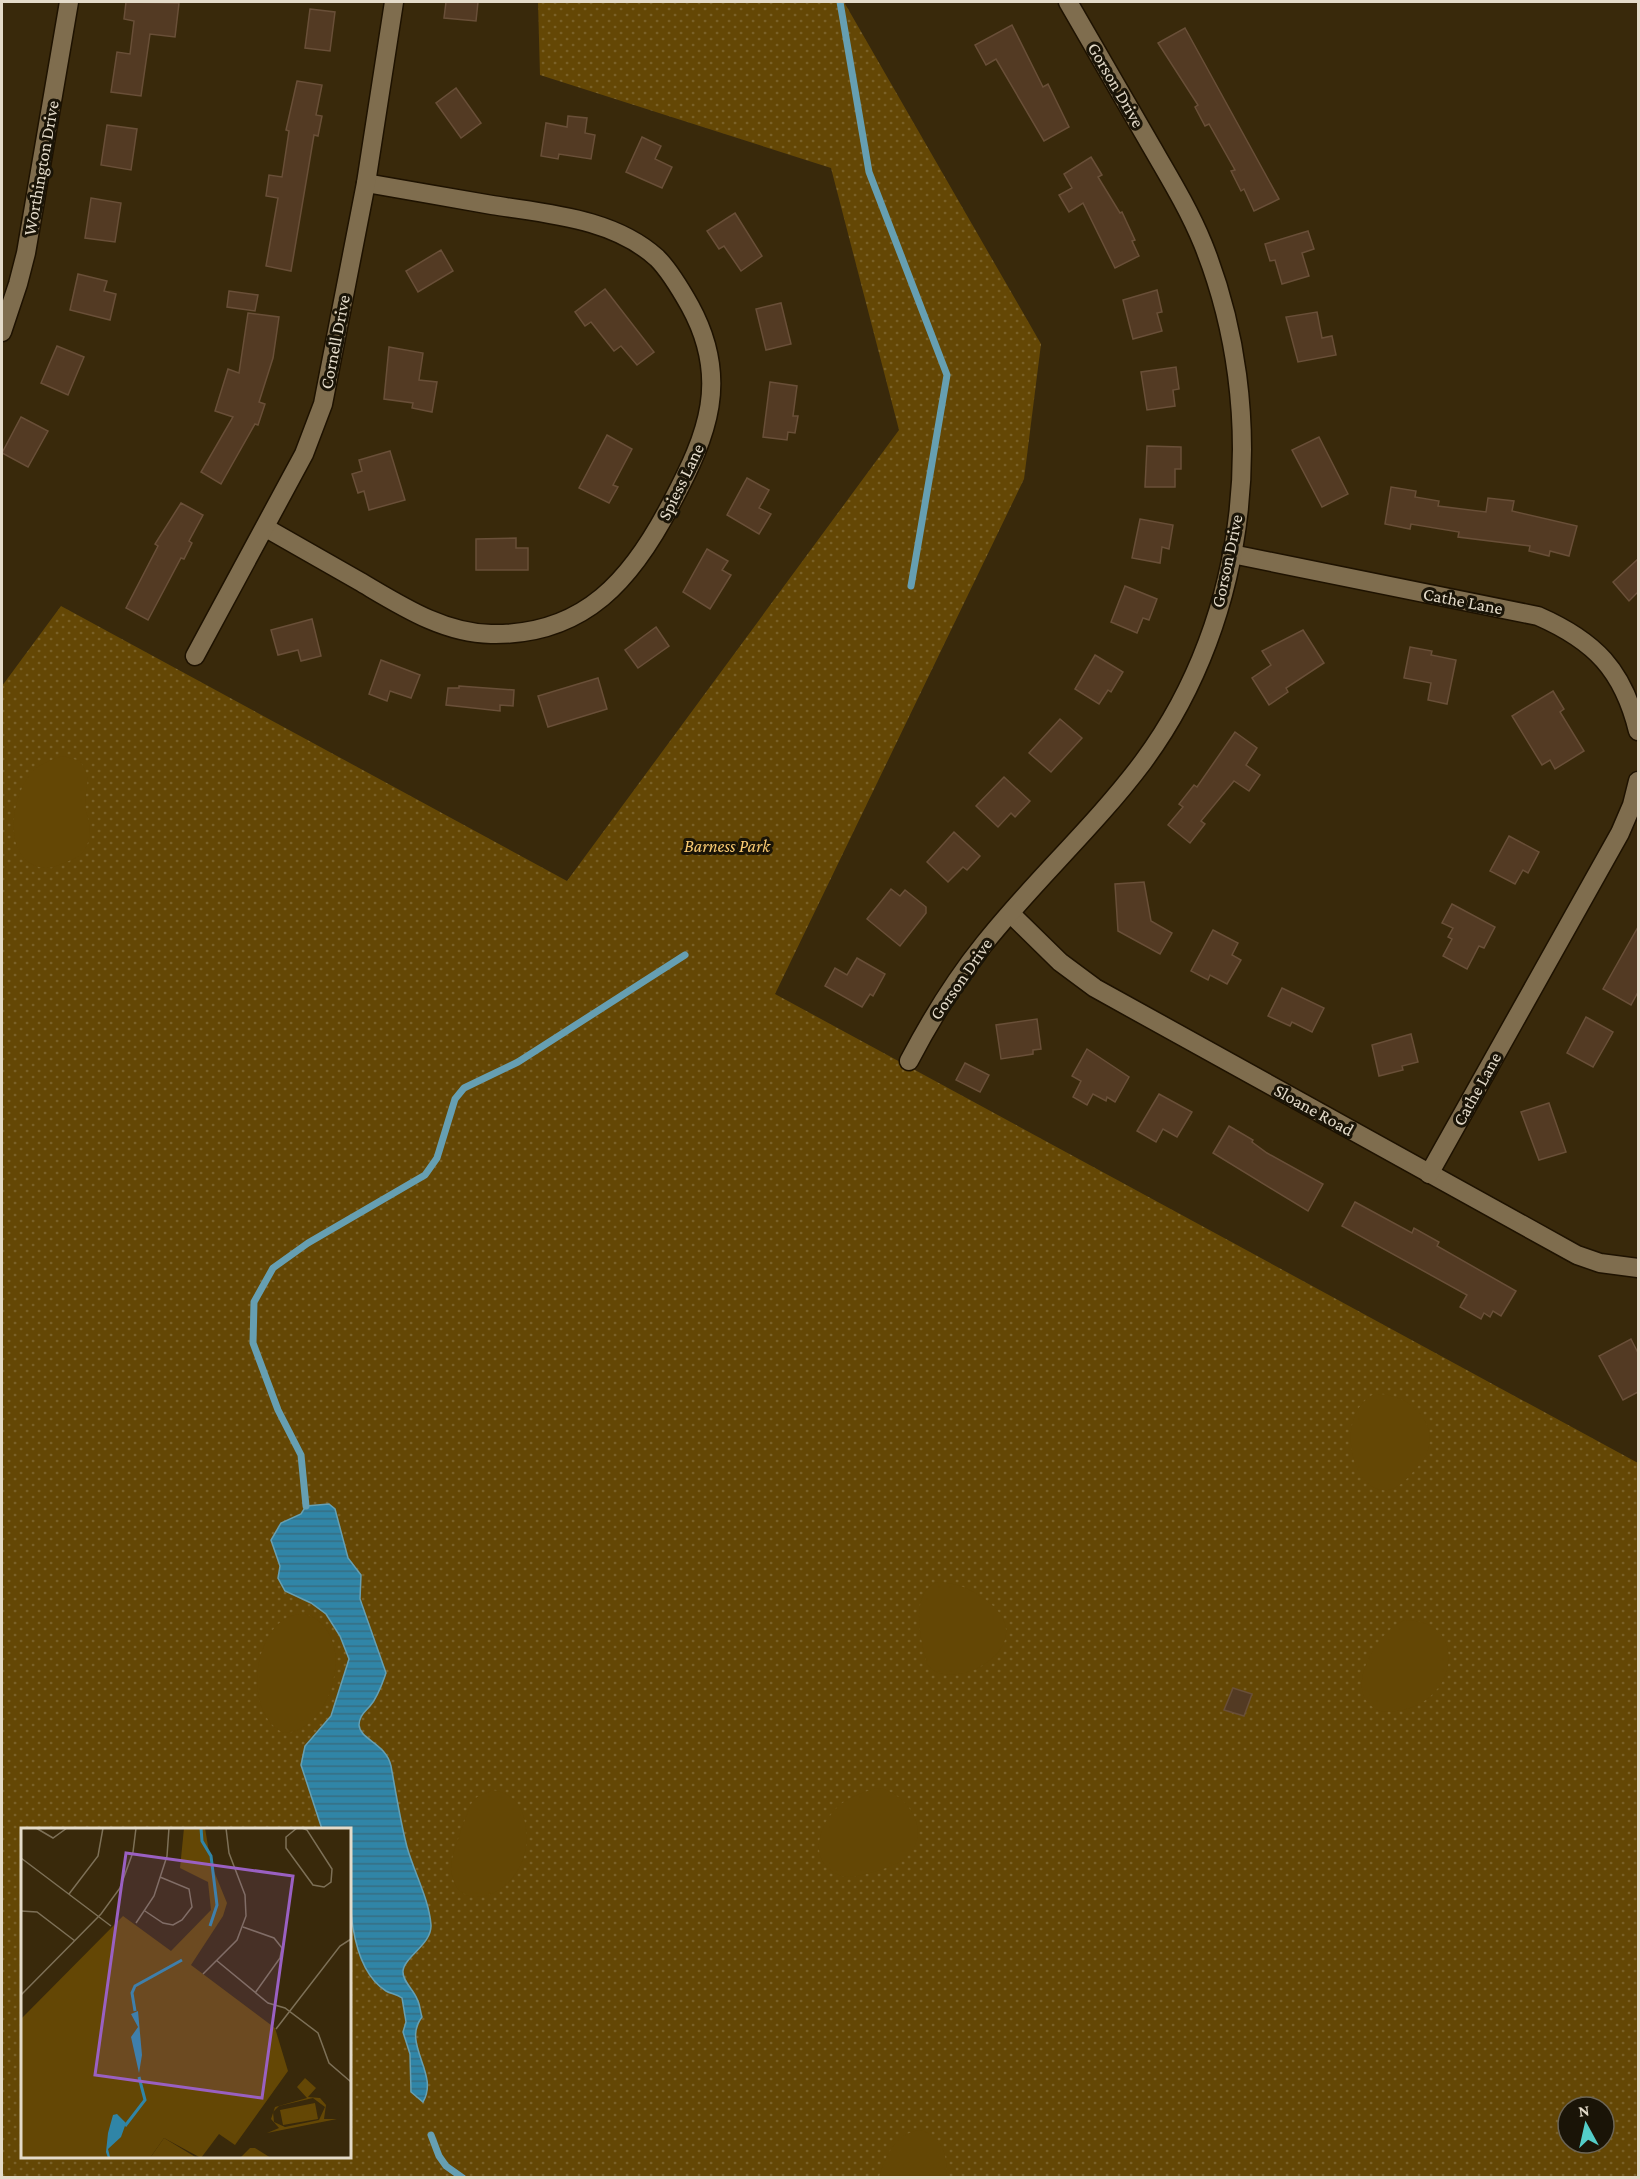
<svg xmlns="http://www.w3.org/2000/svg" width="1640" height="2179" viewBox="0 0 1640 2179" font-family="'Crimson Pro',serif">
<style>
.grass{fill:url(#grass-dots);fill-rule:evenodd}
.garden{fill:#644705}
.water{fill:url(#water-rules);stroke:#669fb2;stroke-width:1.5}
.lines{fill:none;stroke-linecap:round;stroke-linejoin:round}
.stream{stroke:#669fb2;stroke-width:7}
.building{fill:#533a23;stroke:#694f38;stroke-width:1.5}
.minor-casing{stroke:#1e1200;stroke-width:21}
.minor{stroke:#7f6d4e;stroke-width:18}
.labels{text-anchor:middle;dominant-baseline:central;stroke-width:6;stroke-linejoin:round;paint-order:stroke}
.street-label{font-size:18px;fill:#e4dbca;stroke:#1a1407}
.park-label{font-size:18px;font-style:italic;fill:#facb73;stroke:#1a1407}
.inset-river{fill:none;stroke:#3085a7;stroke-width:3}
.inset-road{fill:none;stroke:#7d7057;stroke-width:1.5}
.view{fill:#9a60c2;fill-opacity:0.15;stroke:#9a60c2;stroke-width:3}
.inset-edge{fill:none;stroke:#e4dbca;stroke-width:3}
</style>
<defs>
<pattern id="grass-dots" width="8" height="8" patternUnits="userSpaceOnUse" patternTransform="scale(1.5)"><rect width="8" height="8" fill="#644705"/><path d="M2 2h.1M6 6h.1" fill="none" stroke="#7a6128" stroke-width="1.8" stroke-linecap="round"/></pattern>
<pattern id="water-rules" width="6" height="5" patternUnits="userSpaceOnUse" patternTransform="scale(1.5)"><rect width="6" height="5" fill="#3085a7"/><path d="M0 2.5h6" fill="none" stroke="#376e82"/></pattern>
</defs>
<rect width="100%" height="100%" fill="#39290b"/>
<path class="grass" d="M538 2H844L1041 344 1024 479 775 994 1638 1463V2177H2V686L61 606 567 881 899 430 831 168 540 75ZM22 1830H350V2156H22ZM1568 2107H1604V2143H1568Z"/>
<g class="garden">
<path d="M63 756 80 761C93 781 85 785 85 805 85 812 89 819 90 827 90 842 86 855 71 860 63 863 53 869 45 868 0 863 10 794 34 770 42 763 53 759 63 756Z"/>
<path d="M1374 1394C1402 1392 1435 1415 1429 1446 1427 1458 1420 1464 1412 1473 1365 1532 1323 1422 1374 1394Z"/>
<path d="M935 1583C953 1581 969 1588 983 1598 1051 1644 950 1698 927 1664 921 1640 909 1597 935 1583Z"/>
<path d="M305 1614C360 1631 333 1732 284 1733 239 1713 254 1611 305 1614Z"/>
<path d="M1405 1620C1477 1621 1454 1719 1380 1711 1338 1694 1378 1630 1405 1620Z"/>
<path d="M878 1788C909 1793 935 1835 904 1859 894 1866 881 1870 870 1873 858 1876 847 1880 835 1873 807 1858 820 1821 841 1804 852 1796 865 1791 878 1788Z"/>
<path d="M493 1790C512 1794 522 1804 525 1823 539 1893 451 1926 451 1865 452 1854 466 1816 471 1804L477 1797Z"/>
<path d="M921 2130C944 2139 947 2155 947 2177H879C886 2155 895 2133 921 2130Z"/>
</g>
<path class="water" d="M329 1504 335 1509 348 1558 361 1575 360 1599 386 1673C382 1684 378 1697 370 1706 365 1712 359 1716 359 1725 360 1740 386 1743 391 1766 396 1793 400 1820 407 1847 414 1872 429 1899 431 1925 432 1944 404 1957 403 1971 402 1981 414 1990 417 1999 420 2004 420 2011 422 2017 401 2044 440 2074 423 2102L411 2092 410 2054 403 2032 406 2022 402 1998C397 1994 391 1994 386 1991 342 1963 350 1874 350 1830L322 1829 301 1765 305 1746 331 1716 349 1659 340 1636 326 1614 311 1603 285 1591 278 1578 280 1566 271 1540 281 1523 301 1514 306 1506Z"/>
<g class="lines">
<g class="stream">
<polyline points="840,2 869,172 947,375 911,586"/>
<polyline points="306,1506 301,1455 278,1410 253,1343 254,1302 273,1268 308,1243 425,1175 437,1158 455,1099 464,1088 518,1062 685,955"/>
<polyline points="431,2135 439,2156 446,2166 463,2178"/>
</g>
</g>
<g class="building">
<polygon points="126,2 179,3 175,37 150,34 141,96 111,92 117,52 130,54 134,21 124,19"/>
<polygon points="446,2 478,2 476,21 444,18"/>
<polygon points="310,9 335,12 330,51 305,48"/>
<polygon points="1012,25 1043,87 1048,84 1069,127 1044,141 996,59 986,65 975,45"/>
<polygon points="1185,28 1279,199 1254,211 1244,189 1241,191 1231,171 1235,170 1209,124 1205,126 1195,107 1198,105 1158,43"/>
<polygon points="297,81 322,85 316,115 322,116 318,136 314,135 291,271 266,266 278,198 266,196 269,175 282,177 289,131 286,130"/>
<polygon points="456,88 481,123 461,138 436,103"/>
<polygon points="568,116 587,118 585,133 595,135 591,159 559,154 558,159 541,156 546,123 567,127"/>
<polygon points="107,125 137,129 131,170 101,165"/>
<polygon points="642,137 661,146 655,159 672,167 662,188 626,172"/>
<polygon points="1091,157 1102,175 1098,177 1120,213 1122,212 1135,240 1132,241 1139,256 1115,268 1083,203 1069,212 1059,195 1072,188 1064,174"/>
<polygon points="91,198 121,203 115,242 85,238"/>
<polygon points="735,213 762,256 741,271 724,246 719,249 707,231"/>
<polygon points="1308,231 1314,249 1302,253 1309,276 1282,284 1275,260 1270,261 1265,244"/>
<polygon points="441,250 453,271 418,292 406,271"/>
<polygon points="78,274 107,281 104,291 116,294 110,320 70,310"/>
<polygon points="605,289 654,352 637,365 621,346 614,351 591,322 585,326 575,312"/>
<polygon points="1157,290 1162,312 1157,313 1162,331 1133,339 1123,300"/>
<polygon points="229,291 258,295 255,311 227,307"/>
<polygon points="781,303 791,344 766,350 756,309"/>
<polygon points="1317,312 1322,338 1332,336 1336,355 1298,362 1286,317"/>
<polygon points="248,313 279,317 273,358 259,402 265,404 258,425 255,424 221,484 201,472 233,417 215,411 228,369 239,373"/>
<polygon points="57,346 84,357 68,395 41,383"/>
<polygon points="389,347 423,353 419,380 437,382 432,412 412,408 413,403 384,399"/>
<polygon points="1176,367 1179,389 1173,390 1175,406 1147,410 1141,372"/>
<polygon points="770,382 797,386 793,416 798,416 795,433 788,432 787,440 763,437"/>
<polygon points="21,417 48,431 28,467 2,453"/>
<polygon points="607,435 632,449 613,485 618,487 609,503 579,488"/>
<polygon points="1319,437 1348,494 1322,507 1292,450"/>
<polygon points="1147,446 1181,447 1181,469 1175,469 1175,487 1145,487"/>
<polygon points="390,451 405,500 369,510 364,491 358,493 352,474 362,471 359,460"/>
<polygon points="747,478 769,490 759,508 771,514 759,534 727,515"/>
<polygon points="1391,487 1416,491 1415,497 1439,501 1438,506 1486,512 1488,498 1514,501 1512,511 1577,526 1569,556 1550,551 1549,556 1529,551 1530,546 1458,537 1459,532 1411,524 1410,529 1385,524"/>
<polygon points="181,503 203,515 189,541 192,543 184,559 181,558 148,620 126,608 158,546 155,544"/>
<polygon points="1140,519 1173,525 1169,549 1162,547 1160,563 1132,558"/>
<polygon points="516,538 516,548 528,548 528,570 476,570 476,539"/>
<polygon points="707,549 728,561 722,570 731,575 710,609 683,592"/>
<polygon points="1638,559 1638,592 1629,601 1613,582"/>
<polygon points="1125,586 1157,599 1149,620 1143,618 1137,633 1111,622"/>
<polygon points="312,619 321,656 301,661 298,650 278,655 271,630"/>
<polygon points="656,627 669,646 638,668 625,650"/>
<polygon points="1303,630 1324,663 1286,688 1288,692 1269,705 1252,678 1271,665 1262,651"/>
<polygon points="1410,647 1432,651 1431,655 1456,660 1447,704 1428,700 1431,683 1404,678"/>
<polygon points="1095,655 1123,672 1111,692 1108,690 1099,704 1075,689"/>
<polygon points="381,660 420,675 411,698 390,691 387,701 369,694"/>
<polygon points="598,678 607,709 548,727 538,696"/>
<polygon points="459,686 514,690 513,706 500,705 500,711 446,705 448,688 459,688"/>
<polygon points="1553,691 1564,709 1560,712 1584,751 1555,769 1550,760 1542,765 1512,716"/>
<polygon points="1060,719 1082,738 1051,772 1029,753"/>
<polygon points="1235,732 1257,748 1246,765 1260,775 1249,791 1234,781 1201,821 1205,824 1190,843 1168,825 1183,807 1179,804 1194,785 1197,787"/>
<polygon points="1004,777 1030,801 1015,817 1011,813 998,827 976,806"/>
<polygon points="954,832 980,856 967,870 963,867 948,882 927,862"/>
<polygon points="1509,836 1539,852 1528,873 1523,870 1515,884 1490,871"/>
<polygon points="1144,882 1151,921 1172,933 1160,954 1118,931 1115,884"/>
<polygon points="891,889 900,896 905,890 926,907 926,913 900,946 867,919"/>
<polygon points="1452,904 1495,927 1484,948 1479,946 1467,969 1443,956 1452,939 1448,937 1453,928 1442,923"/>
<polygon points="1638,927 1638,992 1631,1005 1603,989"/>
<polygon points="1213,930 1238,943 1232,955 1241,960 1227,984 1210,975 1208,980 1191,971"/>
<polygon points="857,958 885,974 873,996 870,994 862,1007 825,986 835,968 847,975"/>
<polygon points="1282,988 1324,1008 1312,1032 1292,1022 1290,1026 1268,1016"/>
<polygon points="1586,1017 1613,1032 1593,1067 1567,1053"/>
<polygon points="1037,1019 1041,1049 1033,1050 1033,1054 1001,1059 996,1025"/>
<polygon points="1411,1034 1418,1062 1402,1066 1403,1070 1379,1076 1372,1045"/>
<polygon points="1087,1049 1129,1077 1115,1102 1107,1097 1106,1101 1093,1094 1087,1105 1073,1097 1081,1081 1072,1076"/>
<polygon points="965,1063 989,1075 980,1092 956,1080"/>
<polygon points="1159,1094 1192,1112 1177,1137 1163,1129 1156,1142 1137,1131"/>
<polygon points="1549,1103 1566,1152 1539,1160 1521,1112"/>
<polygon points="1229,1126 1253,1140 1252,1142 1267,1153 1323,1184 1308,1211 1213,1153"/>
<polygon points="1355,1202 1412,1233 1414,1228 1439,1242 1437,1246 1516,1291 1501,1316 1493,1311 1490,1317 1484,1313 1481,1319 1460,1307 1467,1295 1342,1226"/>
<polygon points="1631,1339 1638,1353 1638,1392 1623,1400 1599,1356"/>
<polygon points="1233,1688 1252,1694 1244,1716 1224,1710"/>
</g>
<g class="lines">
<defs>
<g id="minor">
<polyline points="2,332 18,284 26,253 69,2"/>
<path d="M266 528C297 546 328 563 359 581 400 605 442 633 491 634 585 636 633 578 672 502 708 434 730 379 690 306 681 290 670 271 657 258 613 218 547 214 492 205 450 198 408 190 366 183"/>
<path d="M1232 554 1538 616C1595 641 1623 670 1638 731"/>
<polyline points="195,656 304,454 323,404 366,183 394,2"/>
<polyline points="1011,914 1060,962 1095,988 1577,1255 1600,1263 1638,1268"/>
<path d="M909 1061C931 1019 955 980 984 944 1034 881 1095 826 1143 762 1251 616 1270 411 1203 244 1188 207 1166 172 1146 137 1120 92 1094 47 1068 2"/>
<polyline points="1429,1174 1620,833 1632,805 1638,781"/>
</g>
</defs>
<use href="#minor" class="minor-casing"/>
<use href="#minor" class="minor"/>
</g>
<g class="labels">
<g class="street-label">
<text transform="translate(1116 85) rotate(60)">Gorson Drive</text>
<text transform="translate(41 168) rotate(-80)">Worthington Drive</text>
<text transform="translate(335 342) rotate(-79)">Cornell Drive</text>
<text transform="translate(681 482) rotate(-64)">Spiess Lane</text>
<text transform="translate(1227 561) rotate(-78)">Gorson Drive</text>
<text transform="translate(1463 601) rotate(11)">Cathe Lane</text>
<text transform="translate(961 979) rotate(-55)">Gorson Drive</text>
<text transform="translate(1477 1089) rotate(-61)">Cathe Lane</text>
<text transform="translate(1314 1110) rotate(29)">Sloane Road</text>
</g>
<g class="park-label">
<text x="727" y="846">Barness Park</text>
</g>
</g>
<g transform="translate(21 1828)">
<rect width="330" height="330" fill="#39290b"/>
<path d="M163 0H184L190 36 206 75 202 88 170 137 254 200 267 243 214 317 198 306 180 330 143 310 129 330H0V191L102 88 150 123 190 82 187 54 159 40Z" fill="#644705"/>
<path d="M143 310 176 330H129Z" fill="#644705"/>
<path d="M284 250 295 260 287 269 299 270 305 277 303 291H316L246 305 258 300 250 291 254 279 286 270 276 259ZM292 270 304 279 298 292 264 299 253 294 252 284 258 278ZM294 275 297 291 262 297 259 282ZM229 320H234L250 330H219Z" fill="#644705" fill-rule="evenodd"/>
<path d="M117 183 121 227 118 245 110 209 117 199 110 186ZM96 286 105 295 100 309 87 321 89 329 87 330 85 324 87 305 92 287Z" fill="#3085a7"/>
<path class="inset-river" d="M180 0 181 13 190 28 196 77 189 98M114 183 111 165 114 158 161 132M104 298 124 272 118 249"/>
<path class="inset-road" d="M15 0 32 10 46 0M276 0 265 9V20L292 57 303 59 310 54 311 41 286 2 281 0M0 30 90 98M48 66 77 28 82 0M0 83 16 84 54 113M124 83 142 95 152 97 161 92 171 79 168 61 139 49M115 95 133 68 146 28 148 0M222 99 253 110 261 120 259 130 234 165M195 132 247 175 264 180 297 205 308 235 330 254M182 146 216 112 225 88 224 67 208 25 205 0M0 167 80 86 99 60 112 24 115 0M255 201 319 118 330 111"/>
<path class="view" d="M105 25 272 48 241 270 74 247Z"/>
<rect width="330" height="330" class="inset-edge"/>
</g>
<rect width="1640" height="2179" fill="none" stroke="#e4dbca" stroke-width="6"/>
<g transform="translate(1586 2125) rotate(352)"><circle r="28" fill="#1a1407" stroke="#6b6455" stroke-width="1.5"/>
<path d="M0-4.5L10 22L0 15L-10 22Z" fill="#54cdc8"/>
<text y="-9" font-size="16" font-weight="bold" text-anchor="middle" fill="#e4dbca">N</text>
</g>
</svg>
